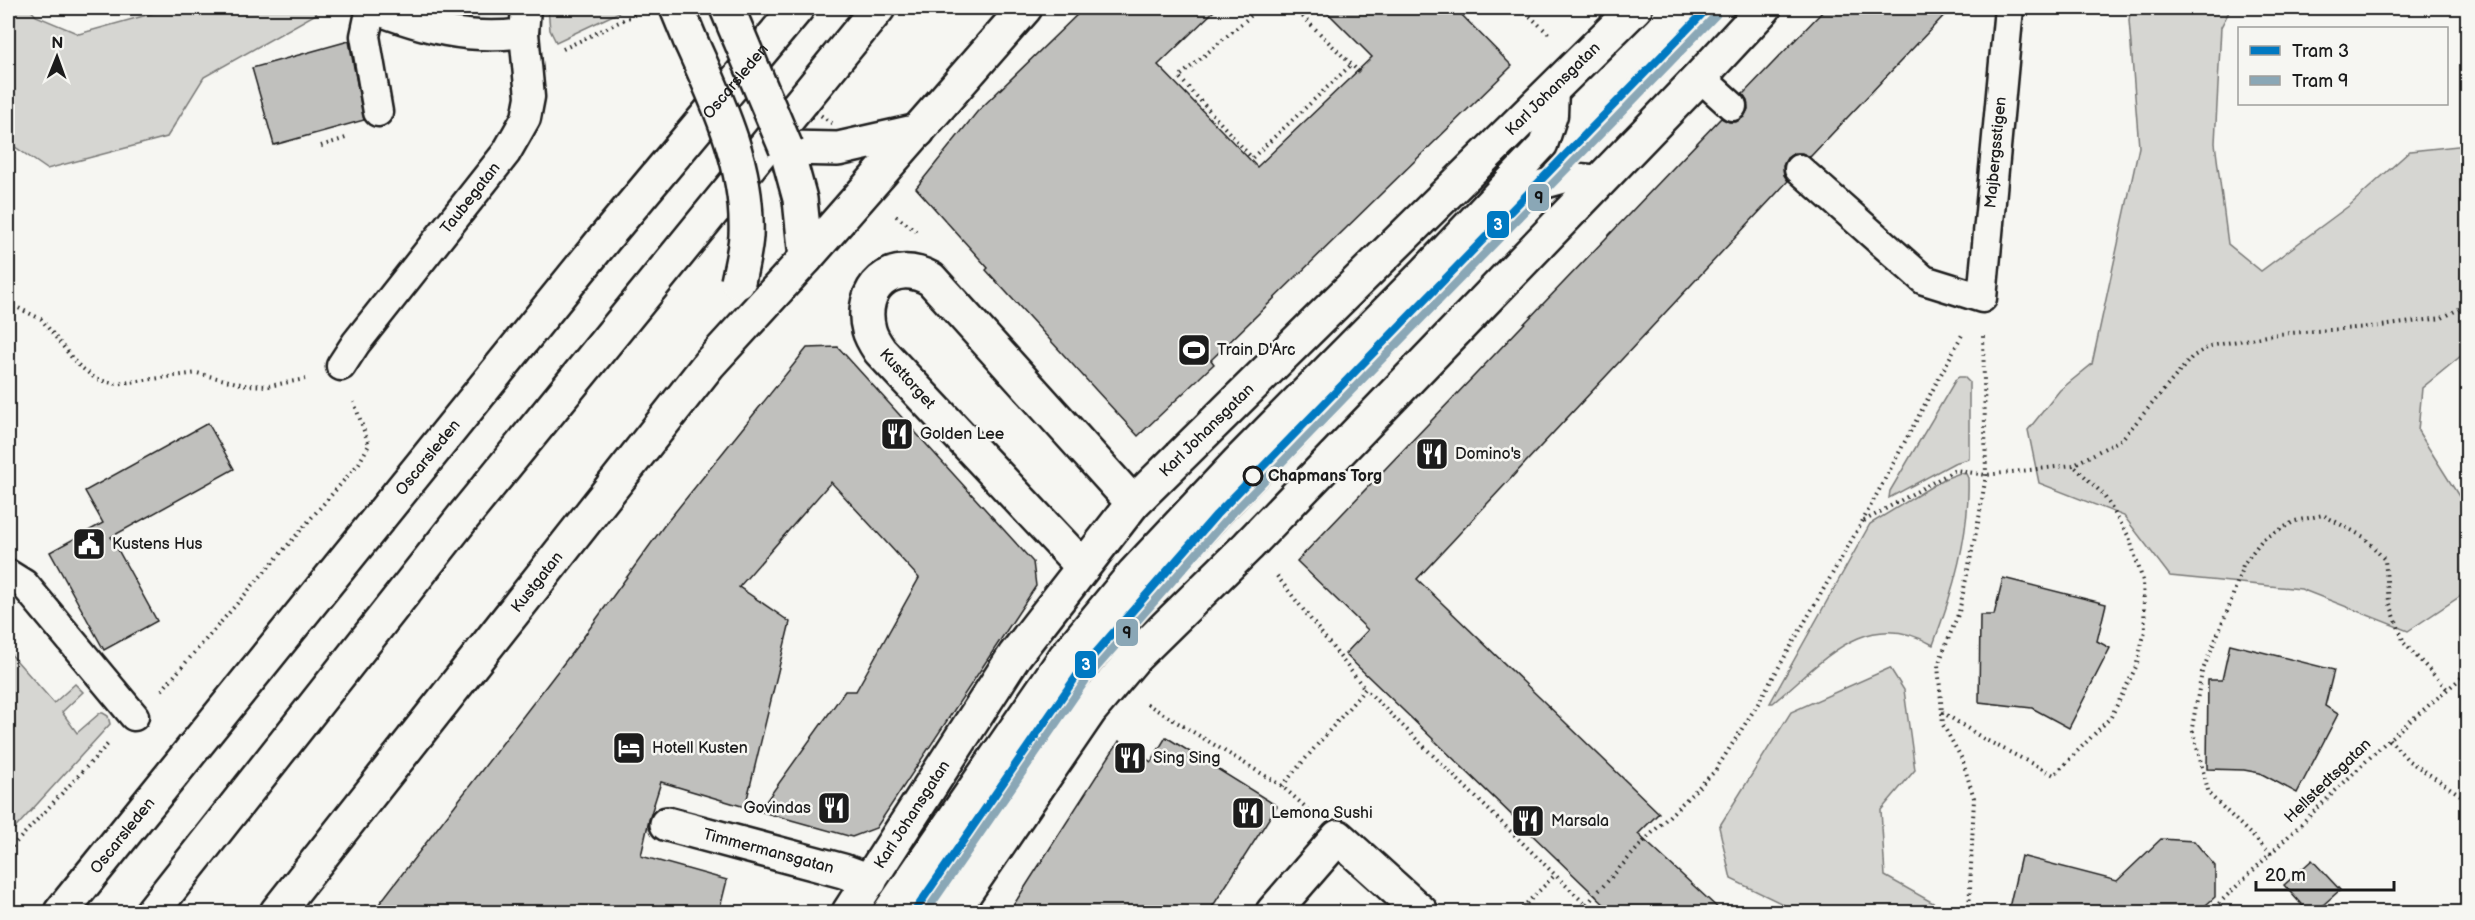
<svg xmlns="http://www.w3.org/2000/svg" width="2475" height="920" viewBox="0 0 2475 920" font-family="'Balsamiq Sans',sans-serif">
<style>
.green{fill:#d6d6d2;stroke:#797977;stroke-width:1.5}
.building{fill:#c0c0bd;stroke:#1c1c1c;stroke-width:1.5}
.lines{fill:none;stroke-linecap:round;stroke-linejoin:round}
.lane-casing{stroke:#1c1c1c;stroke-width:33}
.street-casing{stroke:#1c1c1c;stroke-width:38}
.secondary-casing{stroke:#1c1c1c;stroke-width:38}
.highway-casing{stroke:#1c1c1c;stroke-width:38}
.path{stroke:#1c1c1c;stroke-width:4;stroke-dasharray:1.5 4.5;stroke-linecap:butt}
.lane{stroke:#f6f6f2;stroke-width:28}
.street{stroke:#f6f6f2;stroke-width:33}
.secondary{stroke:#f6f6f2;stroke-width:33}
.highway{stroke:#f6f6f2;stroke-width:33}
.street-bridge-casing{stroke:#1c1c1c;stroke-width:38;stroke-linecap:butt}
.path-bridge{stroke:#1c1c1c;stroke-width:4;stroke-dasharray:1.5 4.5;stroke-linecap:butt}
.street-bridge{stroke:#f6f6f2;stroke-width:33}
.tram-1-casing{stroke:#f6f6f2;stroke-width:12}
.tram-2-casing{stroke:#f6f6f2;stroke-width:12}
.tram-1{stroke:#0079c2;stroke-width:8}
.tram-2{stroke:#8aa7b6;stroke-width:8}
.stop-dot{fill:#f6f6f2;stroke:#1c1c1c;stroke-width:3}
.labels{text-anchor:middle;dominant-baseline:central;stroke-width:5;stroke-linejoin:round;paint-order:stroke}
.street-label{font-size:16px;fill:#1c1c1c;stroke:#f6f6f2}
.poi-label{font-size:16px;fill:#1c1c1c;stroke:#f6f6f2;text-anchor:start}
.stop-label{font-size:16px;font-weight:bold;fill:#1c1c1c;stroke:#f6f6f2;text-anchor:start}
.line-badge{stroke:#f6f6f2;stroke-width:2}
.badge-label{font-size:16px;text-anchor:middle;font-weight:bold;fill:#fff}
.pale-badge-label{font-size:16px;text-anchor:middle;font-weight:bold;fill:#111}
</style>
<rect width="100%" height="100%" fill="#f6f6f2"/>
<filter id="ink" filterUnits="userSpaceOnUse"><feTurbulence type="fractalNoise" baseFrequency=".0167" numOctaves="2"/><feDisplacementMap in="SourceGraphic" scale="12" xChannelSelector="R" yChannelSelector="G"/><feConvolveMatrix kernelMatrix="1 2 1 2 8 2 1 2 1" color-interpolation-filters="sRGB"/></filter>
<g filter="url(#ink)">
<g class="green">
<polygon points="8,8 29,8 36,16 79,34 172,8 319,8 316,14 204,77 167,137 47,169 8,142"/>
<polygon points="548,8 628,8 556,42 550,30"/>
<polygon points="2131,8 2231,8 2221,27 2215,143 2228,244 2261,271 2350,205 2410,151 2467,145 2467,351 2422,388 2418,431 2467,509 2462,595 2408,631 2301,589 2170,576 2124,516 2039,483 2028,430 2060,390 2092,364 2139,147 2129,20"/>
<polygon points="1959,377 1964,377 1969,382 1969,459 1954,463 1889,498 1890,491 1956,379"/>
<path d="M1960 473 1966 474 1968 478C1970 534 1953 592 1933 645 1865 605 1821 664 1773 703H1770L1870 524 1944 479Z"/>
<polygon points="8,651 54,703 75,684 83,692 62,712 77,733 100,713 103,713 108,716 110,724 8,836"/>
<polygon points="1890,668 1904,690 1915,770 1881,810 1885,876 1944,909 1945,912 1788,912 1783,904 1731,879 1719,827 1791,712"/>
</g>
<g class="building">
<polygon points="1084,8 1217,8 1158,65 1257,167 1372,57 1323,8 1455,8 1512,66 1211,360 1214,364 1138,436 986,270 988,268 916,188 977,112"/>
<polygon points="1826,8 1951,8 1810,157 1802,153 1794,153 1787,158 1783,166 1784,175 1788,181 1417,579 1659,813 1638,834 1722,912 1612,912 1345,654 1368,630 1297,561 1721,118 1729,122 1736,122 1744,117 1748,109 1747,100 1743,94"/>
<polygon points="349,41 364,120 274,145 252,68"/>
<polygon points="838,347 1033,562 1036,586 876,828 852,837 759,811 845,691 856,691 919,578 831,482 739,587 790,622 745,807 661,782 649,820 641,856 727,880 719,912 373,912 577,646 663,527 807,348"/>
<polygon points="208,423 234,469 111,537 157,621 104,650 50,552 103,523 85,491"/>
<polygon points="2003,578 2106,604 2097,641 2110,648 2069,728 2032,708 1979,702 1980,615 1994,615"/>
<polygon points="2230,644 2334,670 2325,706 2338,714 2297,793 2260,773 2244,770 2207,769 2208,680 2222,680"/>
<polygon points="1166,737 1277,806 1209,912 1009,912 1119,741 1151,762"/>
<polygon points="2161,839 2194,841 2215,866 2215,897 2198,912 2008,912 2021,856 2117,881"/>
<polygon points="2312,860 2340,890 2315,912 2308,912 2284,885"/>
</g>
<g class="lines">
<defs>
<g id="lane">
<path d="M371 8C422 28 469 41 524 33"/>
<polyline points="371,8 365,36 378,112"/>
<polyline points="1700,77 1732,106"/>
<path id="s1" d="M1799 169 1924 280 1982 298 2009 8"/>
<path id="s2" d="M341 366 356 343 506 153 526 118 530 97 524 33 526 8"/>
<polyline points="8,574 24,584 134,716"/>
<polyline points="887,912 1063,656 1132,572 1237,460 1425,270 1543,145 1553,115 1554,89"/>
<polyline points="914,912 1080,671 1150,589 1216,515 1533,187 1569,177 1601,180"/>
</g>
<g id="street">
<polyline points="677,8 691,42"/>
<path d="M1082 566 880 351C876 345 871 338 869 330 858 289 891 257 931 279L1133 503"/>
<path id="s3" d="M667 824 843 871 870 881"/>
<path id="s4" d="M277 912 709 364 806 258 800 199 786 148"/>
<polyline points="1273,912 1338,837 1421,912"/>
</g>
<g id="secondary">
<path id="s5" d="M849 912 1015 655 1133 503 1635 8"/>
<polyline points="952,912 1090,710 1134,658 1248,546 1700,77 1764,8"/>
</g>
<g id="highway">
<polyline points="786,148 838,149 918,131"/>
<polyline points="806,258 1025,8"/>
<path id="s6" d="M61 912 605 238 797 8"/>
<polyline points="152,912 464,516 878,8"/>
</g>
</defs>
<use href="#lane" class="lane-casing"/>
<use href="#street" class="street-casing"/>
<use href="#secondary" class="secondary-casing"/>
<use href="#highway" class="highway-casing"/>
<g class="path">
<polyline points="1260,8 1179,77 1252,158 1352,64"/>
<polyline points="1294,8 1359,72"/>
<polyline points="1521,8 1551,36"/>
<polyline points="563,49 638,13"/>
<polyline points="321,146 349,137"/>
<polyline points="896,216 916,231"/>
<polyline points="8,303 41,319 77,364 96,379 116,384 197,373 245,385 269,386 305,379"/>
<polyline points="1864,521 1955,470 1986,475 2073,465 2122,439 2192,357 2210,346 2278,334 2381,326 2442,318 2468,304"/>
<polyline points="1277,576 1365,689"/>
<polyline points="162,690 359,463 369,445 354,402"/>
<polyline points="1147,704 1282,786 1309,810"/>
<polyline points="1942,712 1984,739 2054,775 2111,717 2136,667 2145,631 2143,581 2129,537 2103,494 2073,465"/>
<polyline points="2389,739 2409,761 2468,800"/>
<polyline points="1282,786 1365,689 1586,905 1646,839 1715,771 1756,707 1862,522 1963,333"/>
<polyline points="8,851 108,744"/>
<polyline points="2271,854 2209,794 2192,728 2202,672 2229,607 2243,565 2262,540 2295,521 2323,515 2364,537 2385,560 2389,601 2404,643 2447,689"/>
<polyline points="1518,912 1554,876"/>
<polyline points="1969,912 1974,798 1962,759 1943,725 1938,665 1959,612 1979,518 1986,475 1983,335"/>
<polyline points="2210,912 2389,739 2468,672"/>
<polyline points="2450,912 2468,900"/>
</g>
<use href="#lane" class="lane"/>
<use href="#street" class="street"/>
<use href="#secondary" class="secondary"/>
<use href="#highway" class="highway"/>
<defs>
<g id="street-bridge">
<polyline points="727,8 786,148"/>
<path d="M691 42C719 104 749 167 746 236 745 251 741 267 738 282"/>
</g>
</defs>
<use href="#street-bridge" class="street-bridge-casing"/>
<polyline class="path-bridge" points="816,112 833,124"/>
<use href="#street-bridge" class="street-bridge"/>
<defs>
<polyline id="tram-1" points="914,912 1080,671 1216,515 1708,8"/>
<polyline id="tram-2" points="926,912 1088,677 1224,522 1716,15"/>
</defs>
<use href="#tram-1" class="tram-1-casing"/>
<use href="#tram-2" class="tram-2-casing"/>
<use href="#tram-1" class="tram-1"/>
<use href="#tram-2" class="tram-2"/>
</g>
</g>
<defs>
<symbol id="stadium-square" viewBox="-11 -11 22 22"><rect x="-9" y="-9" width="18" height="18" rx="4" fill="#1c1c1c" stroke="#f6f6f2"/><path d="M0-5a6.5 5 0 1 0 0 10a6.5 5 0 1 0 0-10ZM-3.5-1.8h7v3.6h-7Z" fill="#fff"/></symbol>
<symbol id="restaurant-square" viewBox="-11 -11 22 22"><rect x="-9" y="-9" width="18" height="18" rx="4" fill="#1c1c1c" stroke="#f6f6f2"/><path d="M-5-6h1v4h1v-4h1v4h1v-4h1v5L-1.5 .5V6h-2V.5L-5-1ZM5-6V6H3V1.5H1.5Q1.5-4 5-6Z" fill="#fff"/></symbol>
<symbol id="civic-square" viewBox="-11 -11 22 22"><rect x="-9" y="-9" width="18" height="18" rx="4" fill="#1c1c1c" stroke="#f6f6f2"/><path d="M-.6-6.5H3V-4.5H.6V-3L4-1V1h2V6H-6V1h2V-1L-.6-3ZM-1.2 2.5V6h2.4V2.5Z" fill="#fff"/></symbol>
<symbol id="hotel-square" viewBox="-11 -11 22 22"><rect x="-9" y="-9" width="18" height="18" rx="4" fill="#1c1c1c" stroke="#f6f6f2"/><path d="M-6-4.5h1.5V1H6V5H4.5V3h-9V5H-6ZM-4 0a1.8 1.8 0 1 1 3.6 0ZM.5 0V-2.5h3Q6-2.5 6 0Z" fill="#fff"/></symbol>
</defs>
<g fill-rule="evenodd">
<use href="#stadium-square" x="1175" y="331" width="38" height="38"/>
<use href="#restaurant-square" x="878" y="415" width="38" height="38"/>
<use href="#restaurant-square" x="1413" y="435" width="38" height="38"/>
<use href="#civic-square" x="70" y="525" width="38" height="38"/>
<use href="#hotel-square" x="610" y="729" width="38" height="38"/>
<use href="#restaurant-square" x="1111" y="739" width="38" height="38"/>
<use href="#restaurant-square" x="815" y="789" width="38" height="38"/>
<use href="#restaurant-square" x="1229" y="794" width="38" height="38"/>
<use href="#restaurant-square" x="1509" y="802" width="38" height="38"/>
</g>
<circle class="stop-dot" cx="1253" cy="476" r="9"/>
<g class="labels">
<g class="street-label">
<text stroke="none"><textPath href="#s6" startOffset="1070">Oscarsleden</textPath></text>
<text stroke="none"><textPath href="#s5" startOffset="1088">Karl Johansgatan</textPath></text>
<text stroke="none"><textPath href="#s1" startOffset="374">Majbergsstigen</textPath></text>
<text stroke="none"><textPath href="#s2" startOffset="212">Taubegatan</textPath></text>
<text transform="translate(907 379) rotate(48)">Kusttorget</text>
<text stroke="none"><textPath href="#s5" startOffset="602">Karl Johansgatan</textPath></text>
<text stroke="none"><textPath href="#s6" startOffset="584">Oscarsleden</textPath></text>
<text stroke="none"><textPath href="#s4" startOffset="420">Kustgatan</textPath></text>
<text transform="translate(2328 781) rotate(-44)">Hellstedtsgatan</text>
<text stroke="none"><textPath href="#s5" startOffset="116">Karl Johansgatan</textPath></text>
<text stroke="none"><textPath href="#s6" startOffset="98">Oscarsleden</textPath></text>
<text stroke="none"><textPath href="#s3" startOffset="105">Timmermansgatan</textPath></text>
</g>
<g class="poi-label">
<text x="1217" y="350">Train D'Arc</text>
<text x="920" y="434">Golden Lee</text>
<text x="1455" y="454">Domino's</text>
<text x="112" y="544">Kustens Hus</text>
<text x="652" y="748">Hotell Kusten</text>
<text x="1153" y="758">Sing Sing</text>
<text x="811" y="808" text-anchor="end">Govindas</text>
<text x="1271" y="813">Lemona Sushi</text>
<text x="1551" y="821">Marsala</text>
</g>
<g class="stop-label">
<text x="1268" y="476">Chapmans Torg</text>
</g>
</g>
<g class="line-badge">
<rect x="1527" y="183" width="23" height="29" rx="6" fill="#8aa7b6"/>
<rect x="1486" y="210" width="24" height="29" rx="6" fill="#0079c2"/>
<rect x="1115" y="618" width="24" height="29" rx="6" fill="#8aa7b6"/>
<rect x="1074" y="650" width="23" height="29" rx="6" fill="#0079c2"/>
</g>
<g class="badge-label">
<text x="1498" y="230">3</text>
<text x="1086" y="670">3</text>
</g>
<g class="pale-badge-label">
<text x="1539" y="203">9</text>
<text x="1127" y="638">9</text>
</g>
<rect width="2475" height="920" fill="none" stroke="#f6f6f2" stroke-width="30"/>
<rect x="15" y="15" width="2445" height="890" fill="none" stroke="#1c1c1c" stroke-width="2" filter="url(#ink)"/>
<rect x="2238" y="27" width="210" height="78" fill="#f6f6f2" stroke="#9f9f9c" stroke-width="1.5"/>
<rect x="2250" y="46" width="30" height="9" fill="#0079c2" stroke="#9f9f9c" stroke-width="1.5"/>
<text x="2292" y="57" font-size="18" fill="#1c1c1c">Tram 3</text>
<rect x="2250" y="76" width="30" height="9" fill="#8aa7b6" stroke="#9f9f9c" stroke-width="1.5"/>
<text x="2292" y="87" font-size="18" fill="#1c1c1c">Tram 9</text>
<g transform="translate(57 57) rotate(1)" stroke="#f6f6f2" stroke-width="4.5" paint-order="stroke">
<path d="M0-4.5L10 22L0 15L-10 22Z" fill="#1c1c1c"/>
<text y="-9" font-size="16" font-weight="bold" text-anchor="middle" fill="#1c1c1c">N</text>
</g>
<path d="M2256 881v9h138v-9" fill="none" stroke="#1c1c1c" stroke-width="3"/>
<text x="2265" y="881" font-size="18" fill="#1c1c1c" stroke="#f6f6f2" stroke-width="4.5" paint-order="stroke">20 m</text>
</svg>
